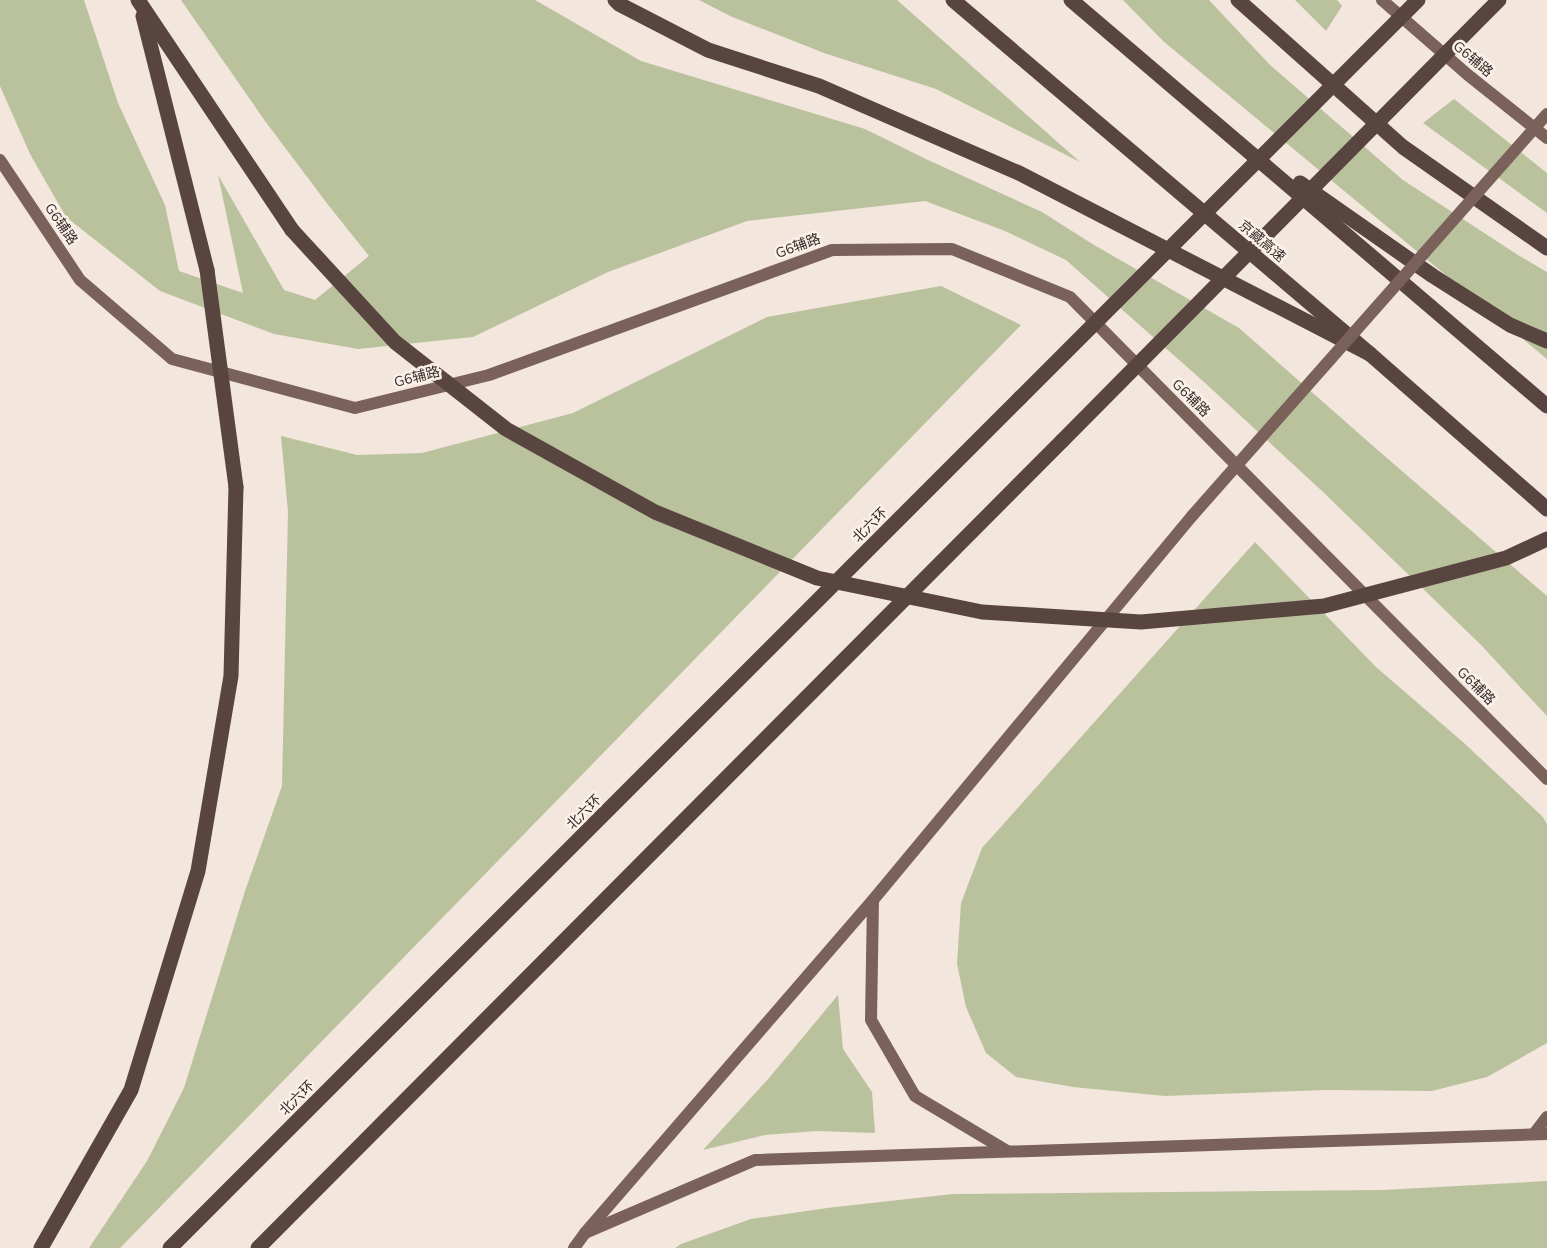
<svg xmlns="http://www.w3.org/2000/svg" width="1547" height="1248" viewBox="0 0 1547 1248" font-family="'Nunito Sans','Noto Sans SC',sans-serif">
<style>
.green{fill:#bac29d}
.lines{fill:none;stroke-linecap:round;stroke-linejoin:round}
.primary{stroke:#7a615a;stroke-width:12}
.highway{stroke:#594540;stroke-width:15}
.primary-bridge{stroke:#7a615a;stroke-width:12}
.highway-bridge{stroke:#594540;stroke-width:15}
.labels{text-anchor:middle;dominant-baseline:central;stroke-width:5;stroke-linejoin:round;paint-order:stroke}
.street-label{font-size:14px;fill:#382c29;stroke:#faf1ea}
</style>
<rect width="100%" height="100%" fill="#f3e6dd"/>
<g class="green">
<polygon points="0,0 84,0 118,103 165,205 179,271 243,293 218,175 284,290 315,300 369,256 329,206 265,121 181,0 535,0 641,61 865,129 928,160 1042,212 1094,245 1239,328 1373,446 1547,596 1547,716 1481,645 1322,491 1204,382 1066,260 1005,231 925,201 747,221 608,272 473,337 358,349 274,334 160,291 66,217 30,154 0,86"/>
<polygon points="699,0 897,0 1080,162 936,89 824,53 730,16"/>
<polygon points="1123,0 1209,0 1270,65 1403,180 1518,255 1547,272 1547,359 1163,41"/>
<polygon points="1295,0 1337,0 1342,6 1326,31"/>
<polygon points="1454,99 1547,173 1547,213 1423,123"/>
<polygon points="941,286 1021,325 120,1248 89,1248 147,1161 184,1088 245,891 282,786 288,512 281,436 357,455 422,453 573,413 767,317"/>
<polygon points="1255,542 1376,667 1464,743 1542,816 1547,824 1547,1043 1487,1077 1432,1091 1326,1090 1165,1096 1073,1087 1016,1077 986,1053 966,1007 957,964 961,903 982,848"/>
<polygon points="838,995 843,1049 872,1092 875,1133 816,1131 765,1135 703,1150 769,1078"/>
<polygon points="1547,1181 1547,1248 675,1248 681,1244 751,1219 827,1208 953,1194 1383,1190"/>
</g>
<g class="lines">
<g class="primary">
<polyline points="1382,0 1468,75 1547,138"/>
<polyline points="0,160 80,280 172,359 355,408 489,375 832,250 952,249 1070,297 1547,779"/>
<polyline points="873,900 871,1020 915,1096 1007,1151"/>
<polyline points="1534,1134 1547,1117"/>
<polyline points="585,1233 755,1160 1547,1134"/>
<polyline points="574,1248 585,1233 873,900 1192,516"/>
</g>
<g class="highway">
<polyline points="138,0 292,230"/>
<polyline points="615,0 619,4 708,50 819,86 1019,173 1370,354"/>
<polyline points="953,0 1370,354 1547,509"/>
<polyline points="1071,0 1547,406"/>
<polyline points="1238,0 1403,147 1547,248"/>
<polyline points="143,16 207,270"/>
<polyline points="1483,16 1499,0"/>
<polyline points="1300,183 1433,276 1510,325 1547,341"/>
<polyline points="41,1248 131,1090 198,871 231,676 236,487"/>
<polyline points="170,1248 1020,398"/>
<polyline points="258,1248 1062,441"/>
</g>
<polyline class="primary-bridge" points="1192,516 1547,114"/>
<g class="highway-bridge">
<polyline points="292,230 395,342 506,429 655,512 817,578 982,612 1141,622 1324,606 1506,558 1547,539"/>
<polyline points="207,270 236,487"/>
<polyline points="1020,398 1418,0"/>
<polyline points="1062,441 1483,16"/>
</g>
</g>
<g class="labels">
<g class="street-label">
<text transform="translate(1473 59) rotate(40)">G6辅路</text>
<text transform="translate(61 224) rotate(56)">G6辅路</text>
<text transform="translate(1262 241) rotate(40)">京藏高速</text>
<text transform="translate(798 246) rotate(-20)">G6辅路</text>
<text transform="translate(417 377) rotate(-14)">G6辅路</text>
<text transform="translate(1191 398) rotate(45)">G6辅路</text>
<text transform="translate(870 525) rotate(-45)">北六环</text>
<text transform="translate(1476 686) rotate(45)">G6辅路</text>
<text transform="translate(584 812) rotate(-45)">北六环</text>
<text transform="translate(297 1098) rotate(-45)">北六环</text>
</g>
</g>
</svg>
